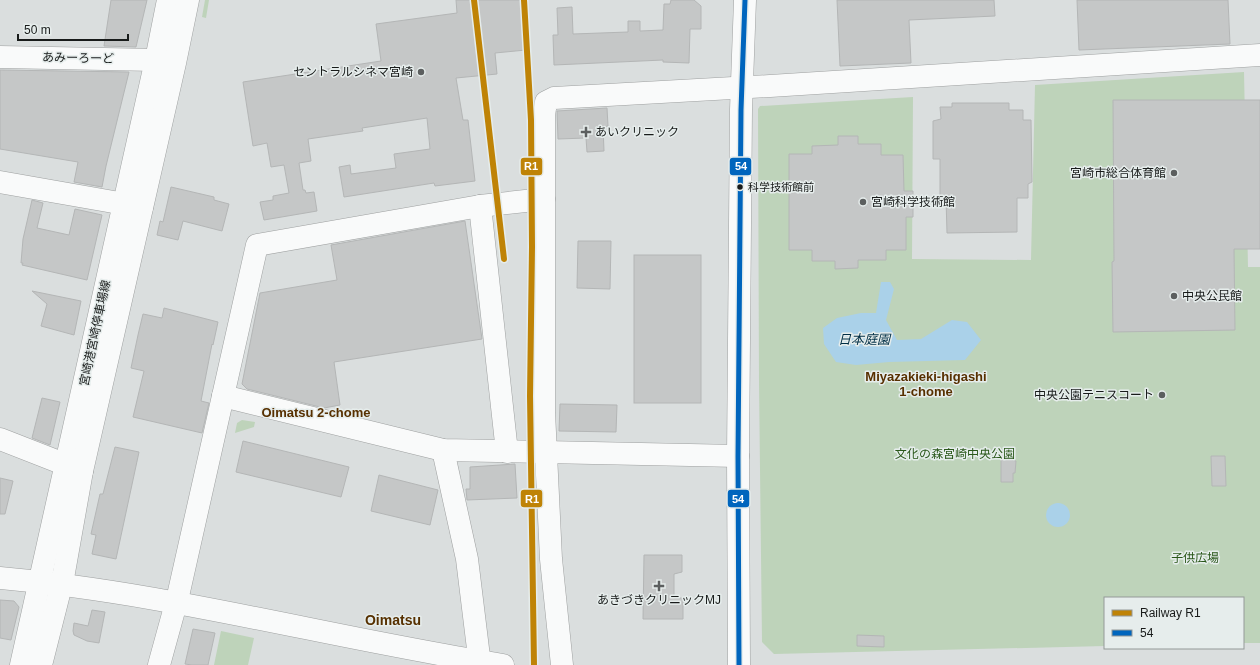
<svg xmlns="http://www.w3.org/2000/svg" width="1260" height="665" viewBox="0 0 1260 665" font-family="Helvetica,'Noto Sans JP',sans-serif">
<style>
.green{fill:#bed3ba}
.water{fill:#aad1e9}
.building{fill:#c5c7c7;stroke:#b4b6b6}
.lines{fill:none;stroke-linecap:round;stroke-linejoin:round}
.minor-casing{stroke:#9ea0a0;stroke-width:23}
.major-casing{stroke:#9ea0a0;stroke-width:23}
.minor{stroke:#f9fafa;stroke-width:22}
.major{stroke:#f9fafa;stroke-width:22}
.bus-1-casing{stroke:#e6edec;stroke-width:8}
.bus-1{stroke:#0065bd;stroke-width:5}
.rail-1-casing{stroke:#e6edec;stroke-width:9}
.rail-1{stroke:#bf8306;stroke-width:6}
.poi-dot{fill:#5c5f5f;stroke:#e6edec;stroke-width:1.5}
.bus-dot{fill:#181b1a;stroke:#e6edec;stroke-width:1.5}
.labels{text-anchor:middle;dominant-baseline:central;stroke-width:3;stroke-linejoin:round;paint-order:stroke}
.bus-label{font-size:11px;fill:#181b1a;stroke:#e6edec;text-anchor:start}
.street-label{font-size:12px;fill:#181b1a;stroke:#e6edec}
.poi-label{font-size:12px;fill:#181b1a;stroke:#e6edec;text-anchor:end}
.park-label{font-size:12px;fill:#295719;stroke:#e6edec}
.water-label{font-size:13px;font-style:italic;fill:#012f46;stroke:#e6edec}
.neighbourhood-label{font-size:13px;font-weight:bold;fill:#573000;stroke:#e6edec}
.quarter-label{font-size:14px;font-weight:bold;fill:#573000;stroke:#e6edec}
.line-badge{stroke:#e6edec;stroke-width:1.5}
.badge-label{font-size:11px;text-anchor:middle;font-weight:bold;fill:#fff}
</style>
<rect width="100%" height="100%" fill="#dadede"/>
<g class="green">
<polygon points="205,0 209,0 206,18 202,17"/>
<polygon points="1244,72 1248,267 1260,267 1260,643 1243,643 1243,598 1105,598 1105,646 774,654 762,642 759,382 758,109 760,106 913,97 912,259 1031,260 1035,85"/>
<polygon points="242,420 255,422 254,427 235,433 237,423"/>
<polygon points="221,631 254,638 248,665 214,665"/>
</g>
<g class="water">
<polygon points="881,282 890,282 894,289 886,320 897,340 921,339 952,320 967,322 981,340 965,360 889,362 856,365 836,362 824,344 823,328 837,318 861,313 876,313"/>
<circle cx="1058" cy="515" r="12"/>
</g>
<g class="building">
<polygon points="111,0 147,0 136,47 104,46"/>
<polygon points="456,0 521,0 526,50 495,53 497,74 456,78 463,120 468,120 475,181 435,186 434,183 344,197 339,167 350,165 351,174 396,168 394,154 430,149 427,118 362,128 363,131 308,139 311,161 299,163 303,190 305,190 306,193 314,192 317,211 264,220 260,202 273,200 273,196 289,193 284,165 271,167 267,143 253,146 243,82 381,61 376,24 457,13"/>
<polygon points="671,0 694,0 701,6 701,29 690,29 689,63 663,62 663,60 554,65 553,35 558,35 557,8 572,7 573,34 628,32 628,21 640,21 640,31 663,30 664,4 670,4"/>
<polygon points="837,0 994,0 995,16 909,20 911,63 840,66"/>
<polygon points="1077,0 1228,0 1230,44 1079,50"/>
<polygon points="0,70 129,72 106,166 102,187 74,182 78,162 0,149"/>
<polygon points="1113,100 1260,100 1260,249 1234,249 1235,330 1113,332 1112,262 1114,261"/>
<polygon points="952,103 1009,103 1009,110 1023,110 1023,120 1031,120 1032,182 1028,184 1028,198 1017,198 1017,232 947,233 946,198 940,198 940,159 933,159 933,121 941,119 940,107 952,107"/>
<polygon points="607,108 608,126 603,127 604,151 587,152 586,138 558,139 557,111"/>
<polygon points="838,136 858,136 858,144 881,144 881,155 903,155 904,191 913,191 913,217 906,217 906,250 886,250 886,260 858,260 858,268 835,269 835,261 812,261 812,250 789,250 789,154 812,154 812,146 838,145"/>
<polygon points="171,187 214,197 214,200 229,204 222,231 183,221 178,240 157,235 160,221 163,222"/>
<polygon points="32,200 43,203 37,228 69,235 75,209 102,215 87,280 22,265 23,263 21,263 23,239"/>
<polygon points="465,221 482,339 334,362 340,405 324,408 247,389 242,384 260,293 337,280 331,245"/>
<polygon points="578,241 611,241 610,289 577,288"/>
<rect x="634" y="255" width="67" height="148"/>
<polygon points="32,291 81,301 74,335 41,326 47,304"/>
<polygon points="164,308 218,322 213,345 212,344 201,401 209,403 202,433 133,417 144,371 131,368 138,335 143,314 162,318"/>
<polygon points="42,398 60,402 50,445 32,438"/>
<polygon points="560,404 617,405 616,432 559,431"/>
<polygon points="243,441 349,467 341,497 236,472"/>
<polygon points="115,447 139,452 116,559 92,554 96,535 91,534 100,494 103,494"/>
<polygon points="1001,452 1012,452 1012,460 1016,461 1015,473 1013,473 1013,482 1001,482"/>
<polygon points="1211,456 1225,456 1226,486 1212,486"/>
<polygon points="515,464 517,498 467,500 466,489 470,489 470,467"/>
<polygon points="379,475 438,490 430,525 371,511"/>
<polygon points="0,478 13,481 5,514 0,514"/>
<polygon points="644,555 682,555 682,572 674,574 674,598 683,598 683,619 643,619"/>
<polygon points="0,600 14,601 19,607 11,640 0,638"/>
<polygon points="92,610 105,612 99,643 87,641 74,635 73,631 74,623 88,626"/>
<polygon points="193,629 215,633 208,665 192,665 185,664"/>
<polygon points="857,635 884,636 884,647 857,646"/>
</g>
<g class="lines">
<defs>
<g id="minor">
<polyline points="0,57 156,60 174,63"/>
<polyline points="0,182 142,207"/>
<polyline points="480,206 507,452"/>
<polyline points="223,396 443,450 738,456"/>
<polyline points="0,439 82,471"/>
<polyline points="443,450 467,559 480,665"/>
<path d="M0 578C170 593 335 639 503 665"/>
<polyline points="159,665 178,596 257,245 480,206 544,199"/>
<polyline points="562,665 551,559 544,412 544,115 546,102 554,98 770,86 1260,55"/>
<polyline points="739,665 738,456 741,110 745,0"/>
</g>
<g id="major">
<polyline points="21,665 156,60 168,0"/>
<polyline points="41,665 63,578 82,471 175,63 188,0"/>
</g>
</defs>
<use href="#minor" class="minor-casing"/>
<use href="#major" class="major-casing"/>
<use href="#minor" class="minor"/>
<use href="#major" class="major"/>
<defs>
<polyline id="bus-1" points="739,665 738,456 741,110 745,0"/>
</defs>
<use href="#bus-1" class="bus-1-casing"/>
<use href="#bus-1" class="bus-1"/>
<defs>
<g id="rail-1">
<polyline points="474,0 504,259"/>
<polyline points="524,0 531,120 532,247 530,396 534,665"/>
</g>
</defs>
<use href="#rail-1" class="rail-1-casing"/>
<use href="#rail-1" class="rail-1"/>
</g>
<g class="poi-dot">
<circle cx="421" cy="72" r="4"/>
<path d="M584 126h4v4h4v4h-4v4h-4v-4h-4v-4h4z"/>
<circle cx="1174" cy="173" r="4"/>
<circle cx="863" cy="202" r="4"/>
<circle cx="1174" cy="296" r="4"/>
<circle cx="1162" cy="395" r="4"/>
<path d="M657 580h4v4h4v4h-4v4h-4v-4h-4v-4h4z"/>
</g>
<circle class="bus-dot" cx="740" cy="187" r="3.5"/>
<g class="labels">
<g class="bus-label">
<text x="748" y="187">科学技術館前</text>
</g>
<g class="street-label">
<text transform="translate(78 58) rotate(1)">あみーろーど</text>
<text transform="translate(95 333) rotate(-78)">宮崎港宮崎停車場線</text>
</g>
<g class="poi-label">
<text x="413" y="72">セントラルシネマ宮崎</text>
<text x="595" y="132" text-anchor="start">あいクリニック</text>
<text x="1166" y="173">宮崎市総合体育館</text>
<text x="871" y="202" text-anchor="start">宮崎科学技術館</text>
<text x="1182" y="296" text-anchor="start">中央公民館</text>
<text x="1154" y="395">中央公園テニスコート</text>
<text x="659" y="600" text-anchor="middle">あきづきクリニックMJ</text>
</g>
<g class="park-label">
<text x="955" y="454">文化の森宮崎中央公園</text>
<text x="1195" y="558">子供広場</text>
</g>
<g class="water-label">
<text x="864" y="339">日本庭園</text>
</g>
<g class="neighbourhood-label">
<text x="926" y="376">Miyazakieki-higashi<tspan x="926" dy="15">1-chome</tspan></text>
<text x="316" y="412">Oimatsu 2-chome</text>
</g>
<g class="quarter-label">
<text x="393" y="620">Oimatsu</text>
</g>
</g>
<g class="line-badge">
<rect x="520" y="157" width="23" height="19" rx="4" fill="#bf8306"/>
<rect x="729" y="157" width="23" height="19" rx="4" fill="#0065bd"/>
<rect x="520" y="489" width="23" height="19" rx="4" fill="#bf8306"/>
<rect x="727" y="489" width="23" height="19" rx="4" fill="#0065bd"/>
</g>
<g class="badge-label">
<text x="531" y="170">R1</text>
<text x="741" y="170">54</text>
<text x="532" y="503">R1</text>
<text x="738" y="503">54</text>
</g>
<rect x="1104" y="597" width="140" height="52" fill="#e6edec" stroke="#949998"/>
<rect x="1112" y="610" width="20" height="6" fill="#bf8306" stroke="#949998"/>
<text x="1140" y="617" font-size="12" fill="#181b1a">Railway R1</text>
<rect x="1112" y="630" width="20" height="6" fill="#0065bd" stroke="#949998"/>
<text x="1140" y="637" font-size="12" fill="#181b1a">54</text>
<path d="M18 34v6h110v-6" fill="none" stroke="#181b1a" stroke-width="2"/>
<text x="24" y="34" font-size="12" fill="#181b1a" stroke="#e6edec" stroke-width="3" paint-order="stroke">50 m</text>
</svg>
